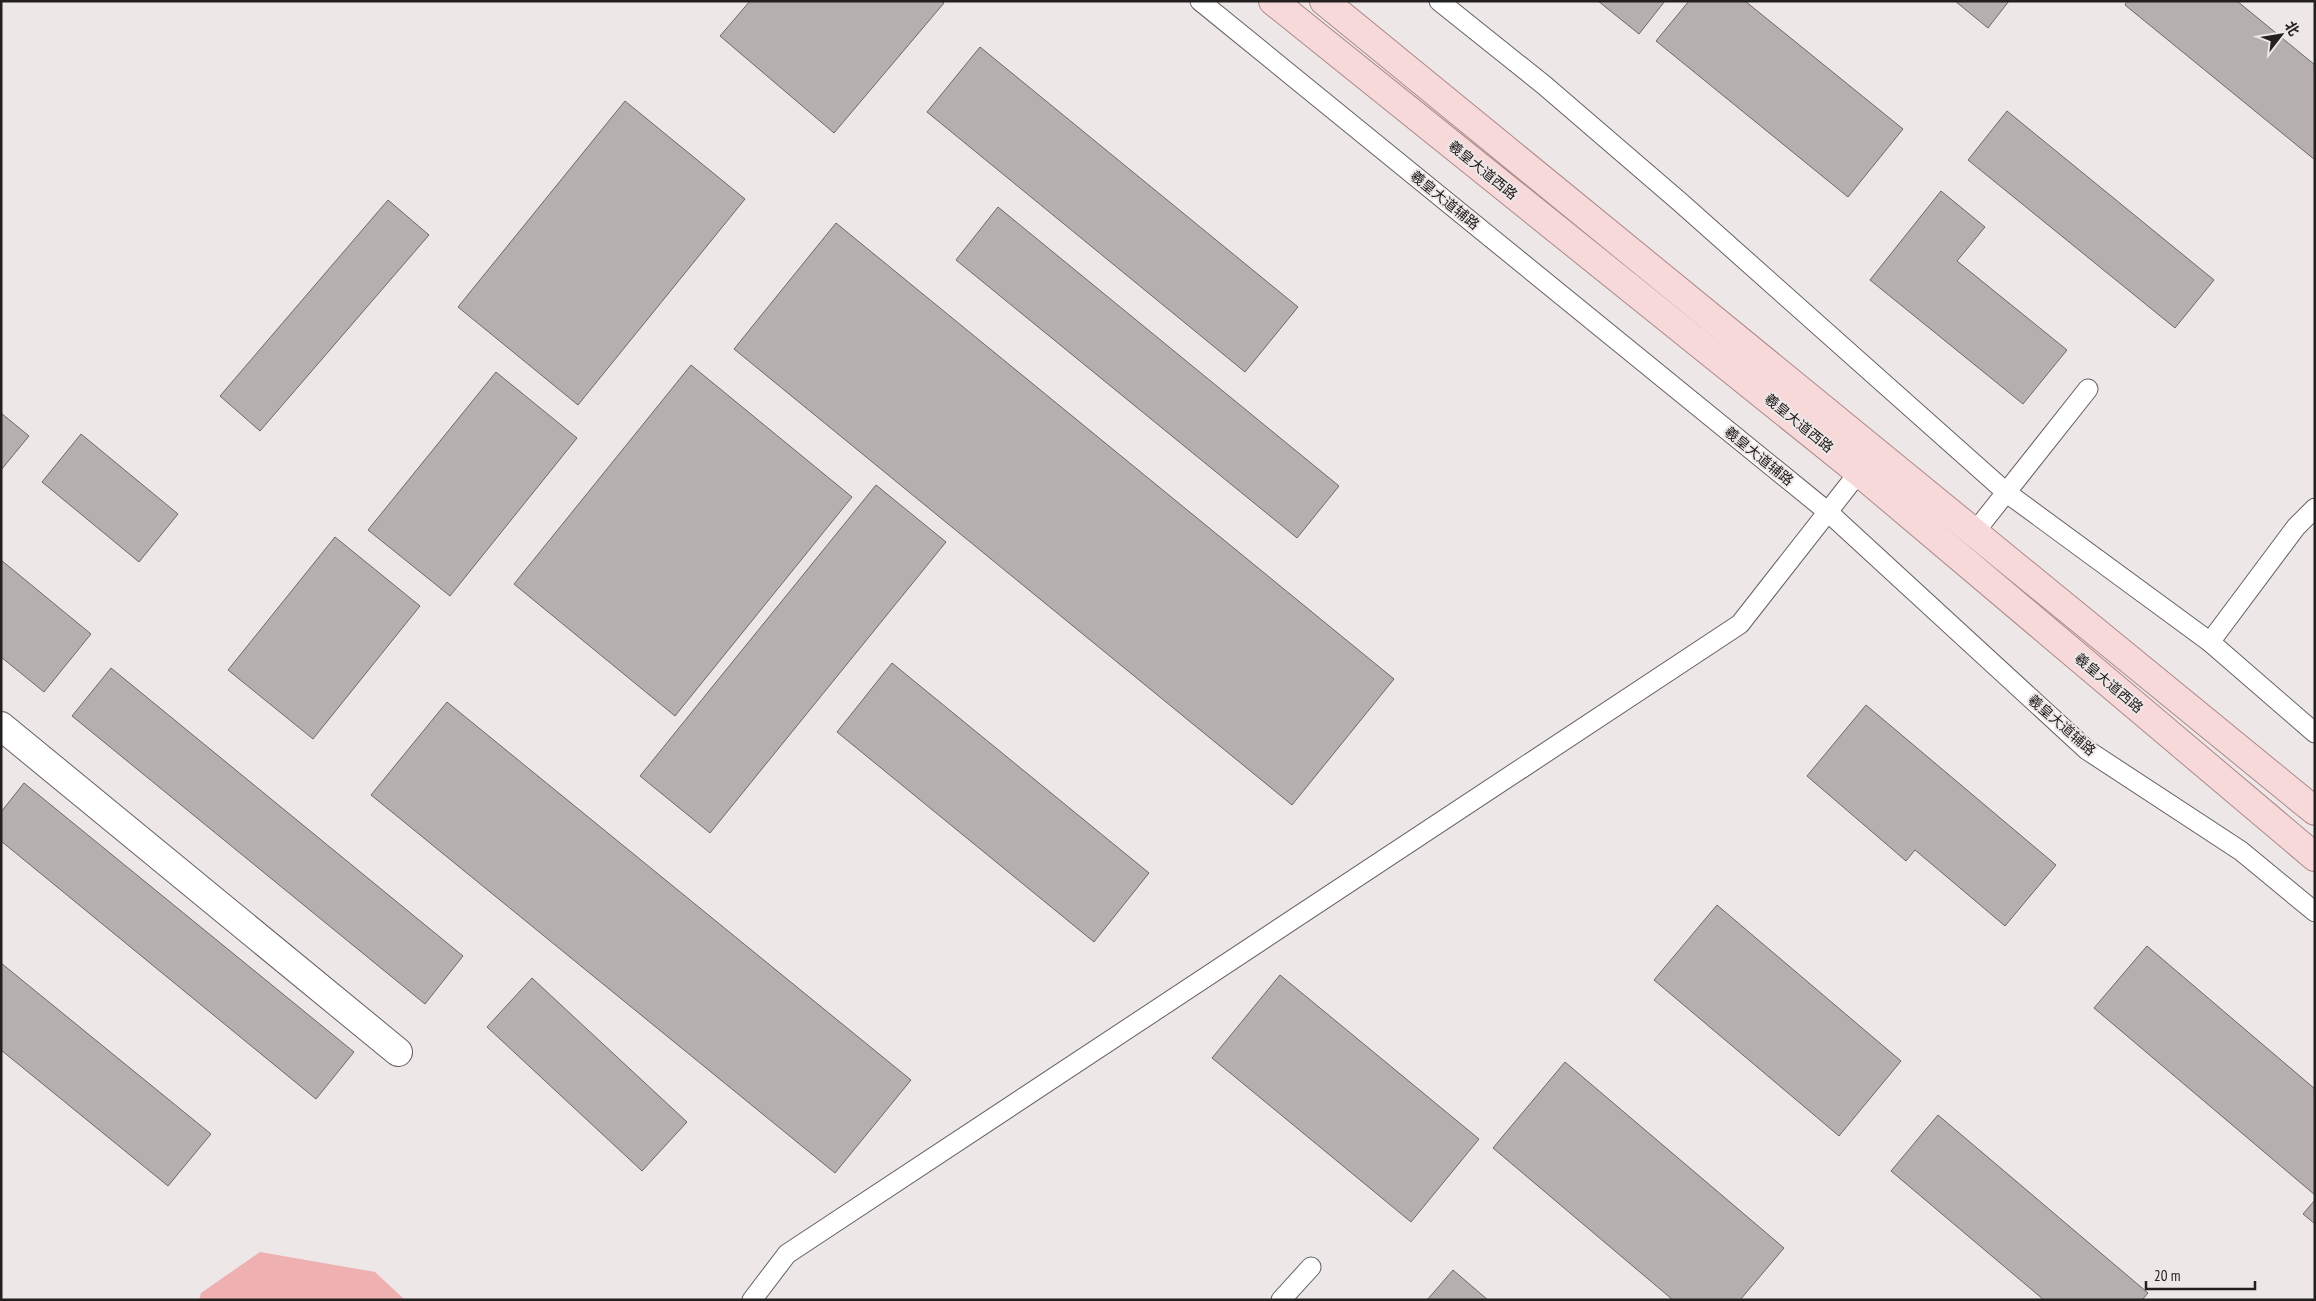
<svg xmlns="http://www.w3.org/2000/svg" width="2316" height="1301" viewBox="0 0 2316 1301" font-family="'PT Sans Narrow','Noto Sans SC',sans-serif">
<style>
.green{fill:#eeb0b1}
.building{fill:#b6afaf;stroke:#6e6868}
.lines{fill:none;stroke-linecap:round;stroke-linejoin:round}
.service-casing{stroke:#666060;stroke-width:21}
.minor-casing{stroke:#666060;stroke-width:30}
.primary-casing{stroke:#ab8889;stroke-width:30}
.service{stroke:#fff;stroke-width:19}
.minor{stroke:#fff;stroke-width:28}
.primary{stroke:#f8d9da;stroke-width:28}
.labels{text-anchor:middle;dominant-baseline:central;stroke-width:4;stroke-linejoin:round;paint-order:stroke}
.street-label{font-size:14px;fill:#232020;stroke:#eee7e7}
</style>
<rect width="100%" height="100%" fill="#eee7e7"/>
<polygon class="green" points="260,1252 375,1272 405,1300 199,1300 201,1293"/>
<g class="building">
<polygon points="750,1 942,1 944,3 834,133 720,36"/>
<polygon points="1598,1 1665,1 1639,34"/>
<polygon points="1689,1 1745,1 1903,129 1848,197 1656,41"/>
<polygon points="1955,1 2009,1 1988,28"/>
<polygon points="2127,1 2237,1 2315,65 2315,160 2125,5"/>
<polygon points="980,47 1298,307 1245,372 927,112"/>
<polygon points="625,101 745,199 578,405 458,307"/>
<polygon points="2007,111 2214,280 2175,328 1968,160"/>
<polygon points="1941,191 1985,227 1957,261 2067,350 2023,404 1870,280"/>
<polygon points="388,200 429,235 260,431 220,396"/>
<polygon points="998,207 1339,486 1297,538 956,260"/>
<polygon points="836,223 1394,679 1292,805 734,349"/>
<polygon points="691,365 852,497 675,716 514,584"/>
<polygon points="496,372 577,438 450,596 368,530"/>
<polygon points="1,413 29,436 1,470"/>
<polygon points="81,434 178,514 139,562 42,482"/>
<polygon points="876,485 946,542 710,833 640,776"/>
<polygon points="335,537 420,606 313,739 228,670"/>
<polygon points="1,560 91,634 44,692 1,657"/>
<polygon points="892,663 1149,873 1094,942 837,732"/>
<polygon points="111,668 463,956 425,1004 72,716"/>
<polygon points="447,702 911,1080 835,1173 371,795"/>
<polygon points="1866,705 2056,865 2005,926 1915,850 1906,861 1807,776"/>
<polygon points="24,783 354,1052 316,1099 1,841 1,812"/>
<polygon points="1717,905 1901,1061 1839,1136 1654,980"/>
<polygon points="2147,946 2315,1089 2315,1195 2094,1008"/>
<polygon points="1,963 211,1134 168,1186 1,1050"/>
<polygon points="1280,975 1479,1139 1411,1222 1212,1058"/>
<polygon points="532,978 687,1122 642,1171 487,1027"/>
<polygon points="1565,1062 1784,1248 1740,1300 1673,1300 1493,1148"/>
<polygon points="1938,1115 2148,1293 2142,1300 2044,1300 1891,1171"/>
<polygon points="2315,1200 2315,1224 2303,1214"/>
<polygon points="1453,1270 1488,1300 1427,1300"/>
</g>
<g class="lines">
<defs>
<g id="service">
<polyline points="1200,1 1828,512 2087,750 2241,851 2315,912"/>
<polyline points="1439,1 1544,85 1680,202 2007,493 2210,642 2315,733"/>
<polyline points="1974,533 2088,389"/>
<polyline points="2210,642 2296,527 2315,508"/>
<polyline points="752,1300 787,1254 1740,624 1859,472"/>
<polyline points="1281,1300 1311,1267"/>
</g>
<polyline id="minor" points="1,726 398,1052"/>
<g id="primary">
<polyline points="1273,1 1859,472 2315,857"/>
<polyline points="1324,1 2315,811"/>
</g>
</defs>
<use href="#service" class="service-casing"/>
<use href="#minor" class="minor-casing"/>
<use href="#primary" class="primary-casing"/>
<use href="#service" class="service"/>
<use href="#minor" class="minor"/>
<use href="#primary" class="primary"/>
</g>
<g class="labels">
<g class="street-label">
<text transform="translate(1483 170) rotate(39)">羲皇大道西路</text>
<text transform="translate(1445 200) rotate(39)">羲皇大道辅路</text>
<text transform="translate(1799 423) rotate(39)">羲皇大道西路</text>
<text transform="translate(1759 456) rotate(39)">羲皇大道辅路</text>
<text transform="translate(2109 683) rotate(40)">羲皇大道西路</text>
<text transform="translate(2062 725) rotate(41)">羲皇大道辅路</text>
</g>
</g>
<rect width="2316" height="1301" fill="none" stroke="#232020" stroke-width="5"/>
<g transform="translate(2281 35) rotate(59)" stroke="#eee7e7" stroke-width="4" paint-order="stroke">
<path d="M0-4L9 19L0 12L-9 19Z" fill="#232020"/>
<text y="-8" font-size="14" font-weight="bold" text-anchor="middle" fill="#232020">北</text>
</g>
<path d="M2146 1281v8h109v-8" fill="none" stroke="#232020" stroke-width="2.5"/>
<text x="2154" y="1281" font-size="15" fill="#232020" stroke="#eee7e7" stroke-width="4" paint-order="stroke">20 m</text>
</svg>
